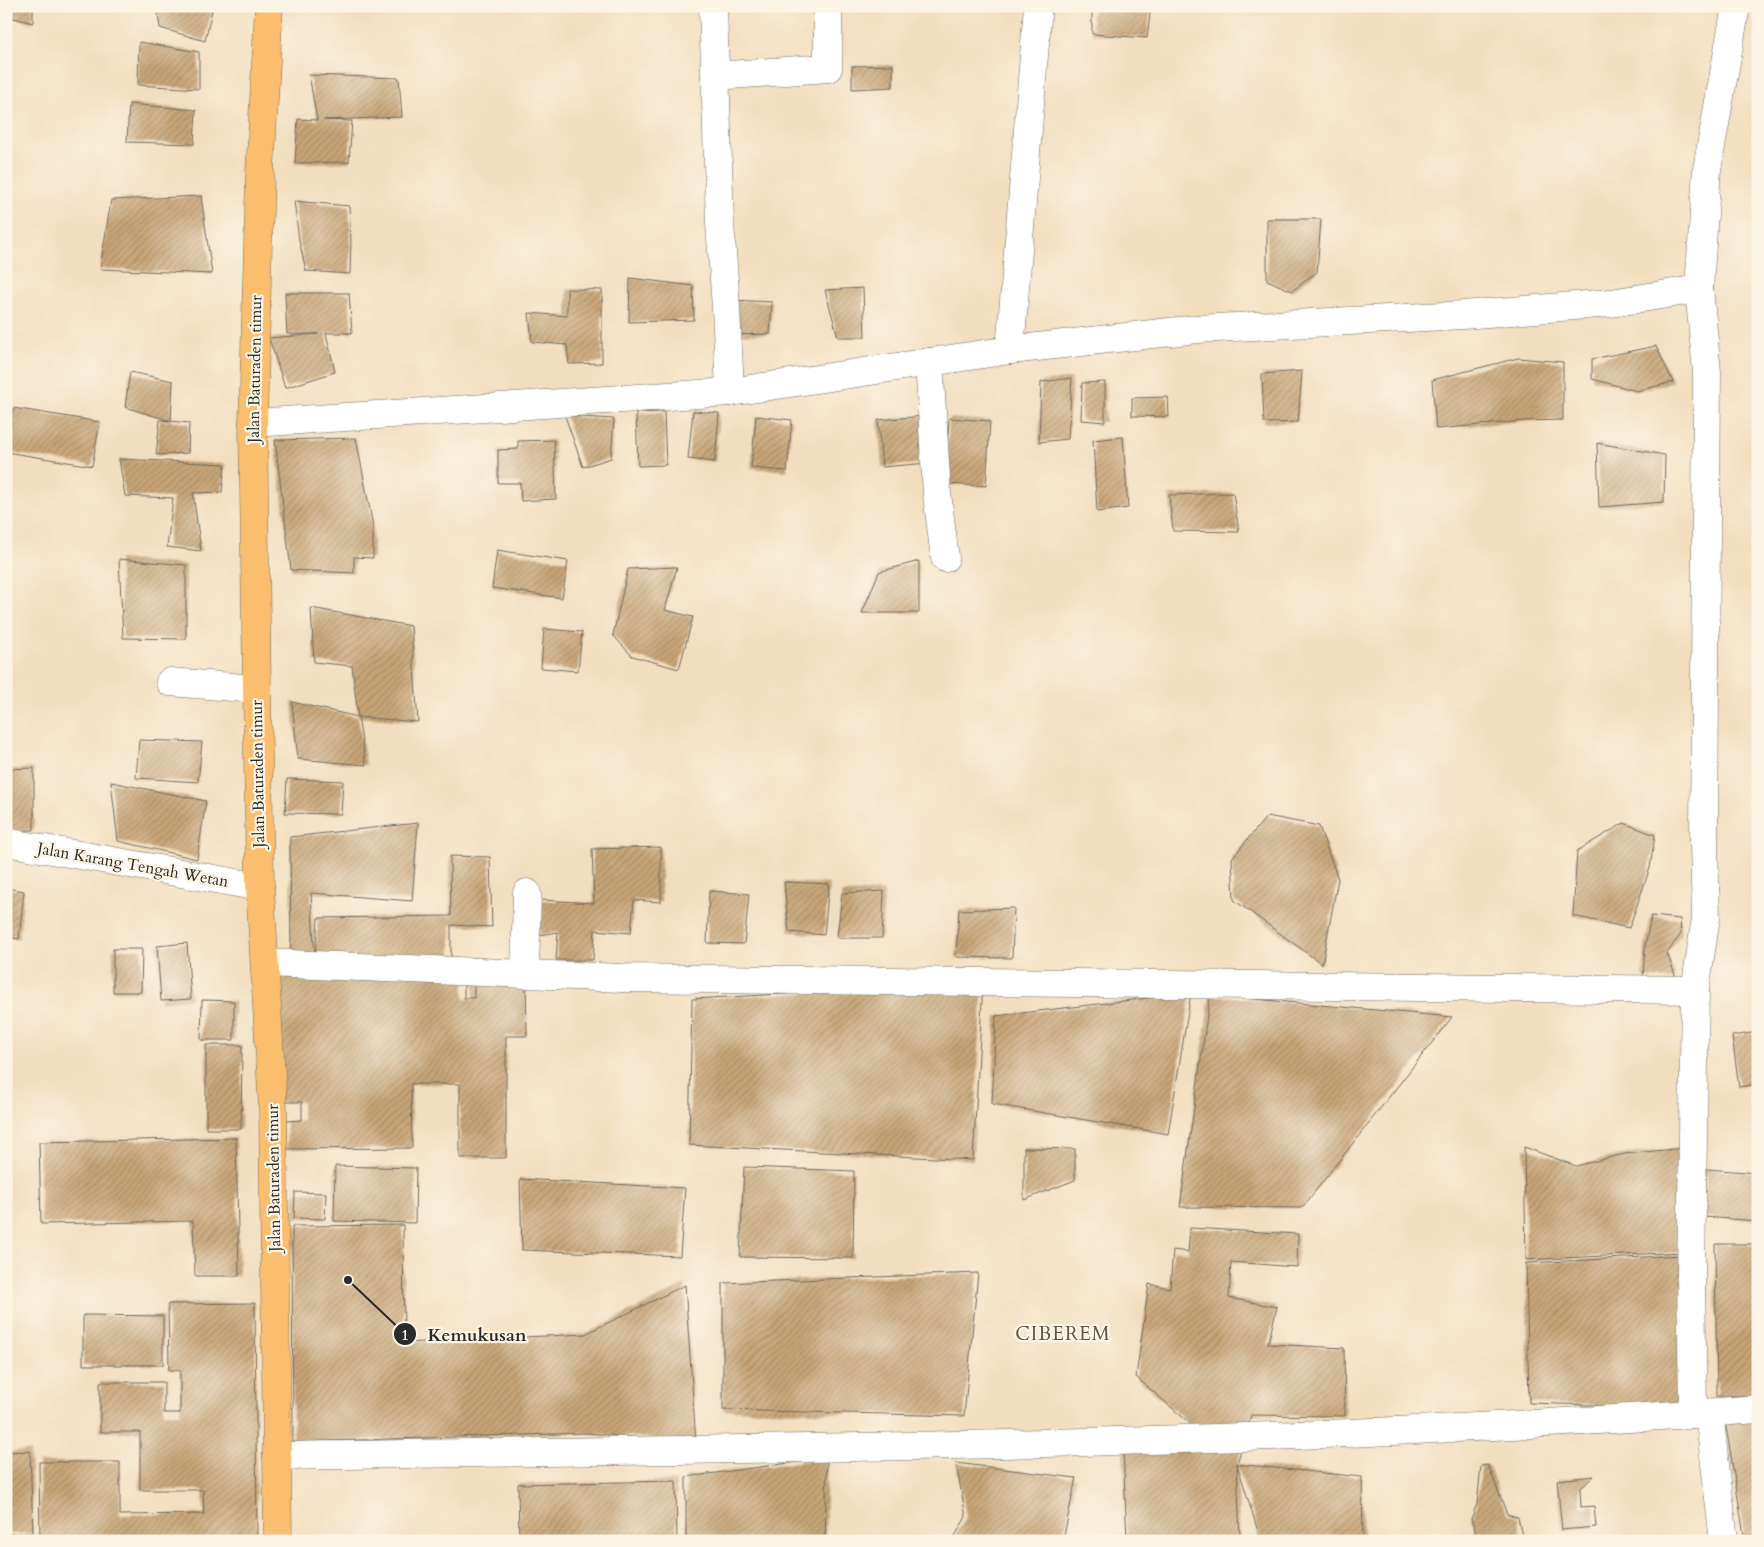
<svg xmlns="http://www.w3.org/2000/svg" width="1764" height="1547" viewBox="0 0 1764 1547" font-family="Cardo,serif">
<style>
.building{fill:url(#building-hatch)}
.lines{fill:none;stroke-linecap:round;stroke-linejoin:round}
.minor-casing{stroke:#706a5e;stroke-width:29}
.major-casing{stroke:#706a5e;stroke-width:29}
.minor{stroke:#fff;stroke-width:28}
.major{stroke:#fbbe6e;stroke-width:28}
.labels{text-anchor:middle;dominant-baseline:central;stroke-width:4.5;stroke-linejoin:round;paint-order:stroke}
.street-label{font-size:16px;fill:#2b2b2b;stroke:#fcf5e5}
.quarter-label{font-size:19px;letter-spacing:1px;fill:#625646;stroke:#fcf5e5}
.leader{fill:none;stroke:#2b2b2b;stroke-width:2}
.callout-dot{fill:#2b2b2b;stroke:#fcf5e5;stroke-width:2}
.mark-label{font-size:15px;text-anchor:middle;font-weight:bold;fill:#fff}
.callout-label{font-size:18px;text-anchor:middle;font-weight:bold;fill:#2b2b2b;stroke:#fcf5e5;stroke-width:4.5;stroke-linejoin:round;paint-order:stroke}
</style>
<defs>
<pattern id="building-hatch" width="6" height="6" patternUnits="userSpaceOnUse" patternTransform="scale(1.25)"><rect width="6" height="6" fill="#c8a678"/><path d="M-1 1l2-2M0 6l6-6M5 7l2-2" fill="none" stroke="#a38763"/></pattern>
</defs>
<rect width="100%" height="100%" fill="#fcf5e5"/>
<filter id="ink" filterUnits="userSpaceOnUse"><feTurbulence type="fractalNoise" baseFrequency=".02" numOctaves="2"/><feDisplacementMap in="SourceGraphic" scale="10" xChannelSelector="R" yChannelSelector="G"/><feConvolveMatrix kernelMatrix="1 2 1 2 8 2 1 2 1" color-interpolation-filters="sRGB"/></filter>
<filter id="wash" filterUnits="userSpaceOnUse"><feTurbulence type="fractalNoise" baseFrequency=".0096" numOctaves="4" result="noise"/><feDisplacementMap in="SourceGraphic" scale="20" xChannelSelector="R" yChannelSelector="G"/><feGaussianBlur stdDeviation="1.12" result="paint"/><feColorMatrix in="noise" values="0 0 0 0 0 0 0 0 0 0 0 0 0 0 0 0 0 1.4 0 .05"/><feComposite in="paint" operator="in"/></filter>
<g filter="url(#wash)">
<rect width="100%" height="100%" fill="#f1debe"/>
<g id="blocks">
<g class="building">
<polygon points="6,6 33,6 33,23 6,16"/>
<polygon points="157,6 213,6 205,41 160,28"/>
<polygon points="1092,6 1151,6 1147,38 1092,34"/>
<polygon points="139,42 199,52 199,89 138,85"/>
<polygon points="893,65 893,87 852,89 852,66"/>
<polygon points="309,75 399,78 402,117 324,120 352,121 349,162 295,163 298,119 317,120"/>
<polygon points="129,104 196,110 194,144 127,142"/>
<polygon points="201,196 212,274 100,269 111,200"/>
<polygon points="294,201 349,206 351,241 350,274 306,271 299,240"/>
<polygon points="1267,219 1321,219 1317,272 1292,291 1267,280"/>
<polygon points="630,278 693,286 694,320 629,322"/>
<polygon points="863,288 865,337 838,337 825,290"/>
<polygon points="567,289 602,290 602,363 569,364 567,345 532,342 529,313 567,316"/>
<polygon points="285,293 349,293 352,333 326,333 335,372 285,388 269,338 318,334 287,334"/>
<polygon points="731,300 772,302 770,334 732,335"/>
<polygon points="1656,346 1673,382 1637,391 1592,379 1592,359"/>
<polygon points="1518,358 1563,362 1563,420 1524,421 1436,429 1432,380"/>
<polygon points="1302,371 1298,422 1264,423 1262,374"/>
<polygon points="130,372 173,381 171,421 189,423 188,453 156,455 160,420 171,421 125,407"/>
<polygon points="1072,378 1068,439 1039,442 1041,382"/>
<polygon points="1105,382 1105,422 1081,420 1082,383"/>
<polygon points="1168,397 1169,417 1132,416 1132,398"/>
<polygon points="13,408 100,422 92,466 6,452"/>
<polygon points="693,411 719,413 715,462 688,459"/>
<polygon points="664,412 666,465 638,466 636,413"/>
<polygon points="565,416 614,419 611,458 583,467"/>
<polygon points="756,416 792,420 787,471 751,468"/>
<polygon points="924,416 928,463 882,467 878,420"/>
<polygon points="949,418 990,421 986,486 945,484"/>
<polygon points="1123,437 1128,508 1097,512 1093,440"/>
<polygon points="356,438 373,526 373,558 354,557 354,573 291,570 275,440"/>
<polygon points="554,440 556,499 521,501 520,483 498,483 498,450 518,449 518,441"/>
<polygon points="1597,443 1665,455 1664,502 1599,507"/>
<polygon points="119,459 225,464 222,492 193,493 201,551 167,547 173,498 125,496"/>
<polygon points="1233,493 1239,532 1173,531 1169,495"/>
<polygon points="497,550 568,561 562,598 492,588"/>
<polygon points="119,559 186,565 186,639 123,638"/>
<polygon points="919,561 919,613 862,613 879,572"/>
<polygon points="677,567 665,610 693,617 679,669 632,656 613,635 628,569"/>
<polygon points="311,608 411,626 418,722 358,717 352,666 314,662"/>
<polygon points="544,629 582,632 578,671 541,668"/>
<polygon points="292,702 358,717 366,765 298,759"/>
<polygon points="139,740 202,742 198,782 136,778"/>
<polygon points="34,768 34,830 6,830 6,769"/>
<polygon points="287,779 343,781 341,814 285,813"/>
<polygon points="111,782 206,801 197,859 118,841"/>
<polygon points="1267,816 1319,826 1338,879 1322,964 1234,900 1232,858"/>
<polygon points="418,823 412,901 311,893 315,959 291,953 290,837"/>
<polygon points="1624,823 1655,835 1650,868 1629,928 1573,916 1577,851"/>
<polygon points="661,847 661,902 634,900 631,933 595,930 593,960 556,960 558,932 540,935 540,900 594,903 592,849"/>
<polygon points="450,856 490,857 492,927 451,925 451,962 315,959 318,918 451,916"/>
<polygon points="784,882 829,884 824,935 789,932"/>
<polygon points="6,888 24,891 19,939 6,937"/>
<polygon points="709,891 749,894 744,944 707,943"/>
<polygon points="884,891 882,938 837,938 842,893"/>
<polygon points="1014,908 1012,958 956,957 959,910"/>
<polygon points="1651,916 1680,919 1681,934 1667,953 1675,975 1673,980 1643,977 1645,947"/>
<polygon points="187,943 191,999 161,1001 157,946"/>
<polygon points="113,949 142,949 141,992 113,992"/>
<polygon points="464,974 464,998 474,998 474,979 526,978 527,1036 506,1036 506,1158 460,1158 460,1084 411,1084 412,1148 287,1149 286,1121 302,1120 302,1102 278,1102 278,976"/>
<polygon points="983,983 973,1160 689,1145 692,999"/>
<polygon points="1191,993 1168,1134 992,1104 996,1016"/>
<polygon points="1210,995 1452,1017 1302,1208 1180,1207"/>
<polygon points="202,1000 234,1001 234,1040 201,1040"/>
<polygon points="1758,1032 1758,1084 1739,1087 1732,1036"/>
<polygon points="206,1045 242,1045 241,1129 206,1129"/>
<polygon points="236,1138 239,1276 195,1276 193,1221 41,1224 39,1142"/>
<polygon points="1524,1147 1576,1166 1624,1154 1685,1148 1683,1252 1526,1260"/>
<polygon points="1024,1148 1075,1149 1075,1180 1024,1200"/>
<polygon points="335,1166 416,1168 415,1223 334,1221"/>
<polygon points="744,1167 854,1171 853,1258 740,1257"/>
<polygon points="1707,1169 1758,1173 1758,1221 1704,1217"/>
<polygon points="520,1179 685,1188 680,1256 522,1250"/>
<polygon points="295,1192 326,1193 325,1219 294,1218"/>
<polygon points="403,1225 404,1343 585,1334 685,1285 696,1442 586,1433 293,1442 292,1226"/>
<polygon points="1190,1228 1298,1234 1297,1267 1231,1262 1229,1298 1277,1307 1268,1344 1344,1348 1345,1416 1251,1415 1237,1464 1362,1477 1363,1541 1261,1541 1237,1464 1240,1541 1127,1541 1123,1447 1214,1444 1136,1377 1149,1284 1170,1288 1173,1250 1188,1252"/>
<polygon points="1715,1244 1758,1244 1758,1396 1717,1396"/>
<polygon points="1683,1255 1683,1408 1529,1403 1526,1263"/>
<polygon points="978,1273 964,1416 723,1410 723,1283"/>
<polygon points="255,1303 257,1541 40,1541 39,1462 120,1462 120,1515 204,1514 203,1490 140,1490 140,1432 100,1432 100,1382 164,1382 164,1413 180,1413 180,1370 169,1370 168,1304"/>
<polygon points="83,1315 163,1316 163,1365 83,1365"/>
<polygon points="1758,1417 1758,1535 1744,1535 1725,1420"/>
<polygon points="30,1451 33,1533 6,1534 6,1452"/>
<polygon points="827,1458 825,1541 686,1541 686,1477"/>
<polygon points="956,1463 1076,1478 1063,1541 952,1541 966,1517"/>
<polygon points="1488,1465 1507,1514 1518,1517 1523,1541 1475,1541 1475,1529 1471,1519 1477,1504 1481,1466"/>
<polygon points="1594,1476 1580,1489 1581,1507 1594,1506 1596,1527 1562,1530 1557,1480"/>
<polygon points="676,1481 677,1541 519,1541 518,1484"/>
</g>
</g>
</g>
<g filter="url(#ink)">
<use href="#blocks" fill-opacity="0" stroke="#706a5e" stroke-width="1"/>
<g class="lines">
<defs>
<g id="minor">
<polyline points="713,7 720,224 726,307 730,392"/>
<polyline points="715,76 828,68 828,6"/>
<polyline points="1699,289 1707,169 1736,6"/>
<polyline points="1010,350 1038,6"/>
<polyline points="929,362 937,494 945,558"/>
<polyline points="253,423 730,392 1010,350 1197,329 1463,315 1611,303 1699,289 1707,372 1704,843 1706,918 1695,990 1691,1275 1693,1414"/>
<polyline points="170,682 257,689"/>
<polyline points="6,842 260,887"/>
<polyline points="265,963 622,978 1695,990"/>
<polyline points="525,973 527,893"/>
<polyline points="1709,1413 1724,1541"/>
<path d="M277 1456C770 1448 1265 1447 1758 1409"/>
</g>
<polyline id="major" points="269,6 260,173 253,423 260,887 273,1109 278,1541"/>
</defs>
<use href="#minor" class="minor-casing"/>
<use href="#major" class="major-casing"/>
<use href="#minor" class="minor"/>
<use href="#major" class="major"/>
</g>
</g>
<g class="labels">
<g class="street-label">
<text transform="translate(255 369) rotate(-89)">Jalan Baturaden timur</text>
<text transform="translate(258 774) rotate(-91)">Jalan Baturaden timur</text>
<text transform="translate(133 865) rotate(10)">Jalan Karang Tengah Wetan</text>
<text transform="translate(274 1178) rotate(-91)">Jalan Baturaden timur</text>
</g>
<g class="quarter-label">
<text x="1063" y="1334">CIBEREM</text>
</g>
</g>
<path class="leader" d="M348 1280L405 1334"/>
<g class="callout-dot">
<circle cx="348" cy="1280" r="5"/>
<circle cx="405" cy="1334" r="12"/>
</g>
<g class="mark-label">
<text x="405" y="1340">1</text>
</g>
<g class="callout-label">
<text x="477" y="1341">Kemukusan</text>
</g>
<rect width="1764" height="1547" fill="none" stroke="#fcf5e5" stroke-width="25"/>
</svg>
